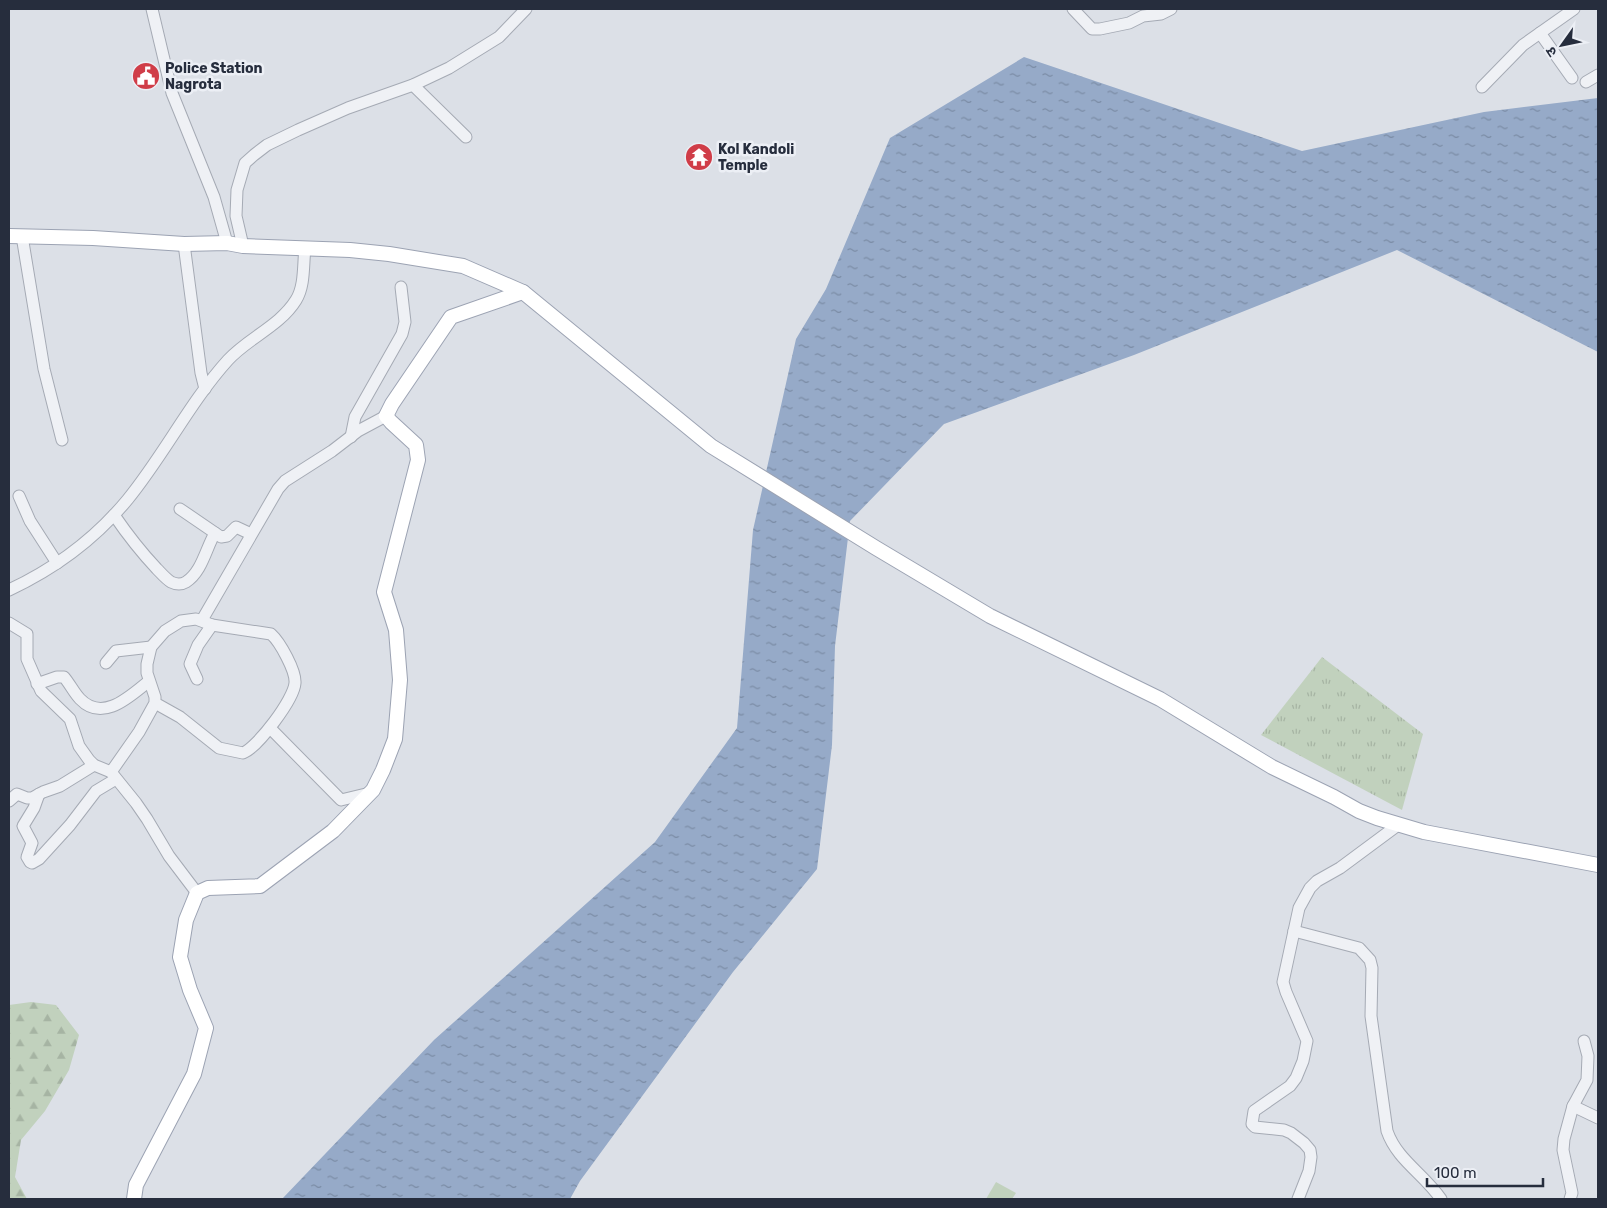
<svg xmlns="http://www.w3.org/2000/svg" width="1607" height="1208" viewBox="0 0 1607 1208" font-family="Rubik,'Noto Sans Devanagari',sans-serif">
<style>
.grass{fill:url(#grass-tufts)}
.forest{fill:url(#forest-firs)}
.garden{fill:#c1d1bd}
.water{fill:url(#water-ripples)}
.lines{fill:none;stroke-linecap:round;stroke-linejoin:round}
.minor-casing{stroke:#a5aab4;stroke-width:13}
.major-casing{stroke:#9ca3b3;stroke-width:16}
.minor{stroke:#eff1f5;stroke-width:11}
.major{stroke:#fff;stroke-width:14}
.labels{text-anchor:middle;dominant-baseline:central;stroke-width:5;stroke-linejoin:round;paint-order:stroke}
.poi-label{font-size:14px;font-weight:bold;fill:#262d3d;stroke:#eceff5;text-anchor:start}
</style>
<defs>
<pattern id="grass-tufts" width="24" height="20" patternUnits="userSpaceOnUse" patternTransform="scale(1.25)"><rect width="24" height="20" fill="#c1d1bd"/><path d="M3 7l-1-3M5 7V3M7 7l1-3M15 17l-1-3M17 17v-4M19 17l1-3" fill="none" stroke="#a6b4a3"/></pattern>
<pattern id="forest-firs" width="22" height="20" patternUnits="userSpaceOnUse" patternTransform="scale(1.25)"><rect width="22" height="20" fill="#c1d1bd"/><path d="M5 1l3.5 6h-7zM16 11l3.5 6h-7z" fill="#a6b4a3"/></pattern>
<pattern id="water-ripples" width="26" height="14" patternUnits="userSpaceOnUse" patternTransform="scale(1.25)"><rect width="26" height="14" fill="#96aac8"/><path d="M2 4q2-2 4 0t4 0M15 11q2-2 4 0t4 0" fill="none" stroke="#7a8ba4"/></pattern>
</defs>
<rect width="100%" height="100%" fill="#dce0e7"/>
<polygon class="grass" points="1322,657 1423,734 1402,810 1261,735"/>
<polygon class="forest" points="31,1002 56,1005 79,1035 69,1070 45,1111 21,1140 15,1177 27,1199 9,1199 9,1005"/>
<polygon class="garden" points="996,1182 1016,1193 1012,1199 986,1199"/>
<polygon class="water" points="1024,57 1302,151 1484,112 1598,98 1598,352 1397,250 1134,355 944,424 850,521 835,646 832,745 817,869 733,972 580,1181 570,1199 282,1199 434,1040 655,842 737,728 753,530 796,339 826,289 890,138"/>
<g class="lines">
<defs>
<g id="minor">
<polyline points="152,9 172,93 214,197 227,243"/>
<polyline points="1073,9 1092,29 1100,29 1129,23 1143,16 1161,14 1171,9"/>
<polyline points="1540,33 1572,78"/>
<polyline points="1586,82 1598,75"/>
<polyline points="413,85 466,137"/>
<polyline points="1482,87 1523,45 1574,9"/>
<polyline points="22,236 44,369 62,440"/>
<polyline points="184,244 201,373 205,389"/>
<polyline points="243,246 236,216 237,190 245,163 254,155 267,145 298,130 348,108 413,85 449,68 499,37 526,9"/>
<polyline points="351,437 355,417 402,334 405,322 401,287"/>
<polyline points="19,496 30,521 57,563"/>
<polyline points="180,509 221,537 227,536 236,527 251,534"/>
<path d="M114 515C127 534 141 552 157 569 161 573 166 579 171 582 175 584 181 585 186 582 202 572 206 548 215 533"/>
<path d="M9 590C54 569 96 538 128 499 164 455 190 402 228 360 248 338 280 326 296 300 305 286 303 264 305 248"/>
<polyline points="202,620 278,489 285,481 332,451 358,431 386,416"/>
<polyline points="9,623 27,634 27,659 41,691 70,719 79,746 89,760 94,765 111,772 136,803 147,819 169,856 197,893"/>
<polyline points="106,663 116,651 151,647"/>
<polyline points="197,679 190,664 198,645 212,625"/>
<path d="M37 684 57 677H64C70 684 74 693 80 699 103 723 130 696 149 681"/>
<polyline points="270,728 341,800 370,793"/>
<path d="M111 772 139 732 155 703V697L147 673V664L151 647 165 631 181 621 196 619 212 625 271 634C280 642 296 671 295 683 294 699 258 747 243 753L219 748 180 717 155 703"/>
<polyline points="39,794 34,808 23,826 32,843 27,857 30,862 32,863 39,859 70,825 96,791 116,779"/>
<polyline points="9,801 17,794 27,798 32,798 43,792 60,786 94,765"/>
<path d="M1294 931 1359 948 1370 960 1372 968 1371 1016 1387 1131C1397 1160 1424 1174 1441 1199"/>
<polyline points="1573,1106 1598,1118"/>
<polyline points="1298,1199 1309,1171 1311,1157 1310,1150 1304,1143 1291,1133 1284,1130 1255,1127 1252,1124 1254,1111 1290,1086 1296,1078 1303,1061 1307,1041 1286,992 1283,982 1299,908 1310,888 1317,881 1340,868 1398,825"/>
<polyline points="1570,1199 1572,1193 1563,1150 1564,1139 1573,1106 1587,1080 1588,1056 1584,1041"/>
</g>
<g id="major">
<polyline points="9,236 93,238 184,244 227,243 243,246 350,250 389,254 463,266 523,292 711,446 876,548 990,616 1160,699 1272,767 1334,797 1359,811 1377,818 1424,832 1598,865"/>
<polyline points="134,1199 136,1185 194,1074 206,1028 190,990 180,957 186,920 197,893 208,888 260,886 333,831 373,790 383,770 395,739 400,680 396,630 384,592 418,460 416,445 391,422 386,416 392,404 451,317 523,292"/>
</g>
</defs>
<use href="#minor" class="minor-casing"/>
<use href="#major" class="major-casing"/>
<use href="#minor" class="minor"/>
<use href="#major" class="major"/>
</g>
<defs>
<symbol id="civic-disc" viewBox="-11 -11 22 22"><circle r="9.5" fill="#d03d48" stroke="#eceff5"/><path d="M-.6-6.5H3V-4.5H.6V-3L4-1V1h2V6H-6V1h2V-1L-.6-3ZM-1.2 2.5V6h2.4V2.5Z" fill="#fff"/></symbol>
<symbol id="temple-disc" viewBox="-11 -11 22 22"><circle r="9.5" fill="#d03d48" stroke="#eceff5"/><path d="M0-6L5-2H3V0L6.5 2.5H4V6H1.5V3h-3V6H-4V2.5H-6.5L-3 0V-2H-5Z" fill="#fff"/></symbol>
</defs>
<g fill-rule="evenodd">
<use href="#civic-disc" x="130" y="60" width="32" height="32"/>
<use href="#temple-disc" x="683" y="141" width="32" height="32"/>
</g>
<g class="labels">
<g class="poi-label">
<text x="165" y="68">Police Station<tspan x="165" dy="16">Nagrota</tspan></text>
<text x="718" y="149">Kol Kandoli<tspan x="718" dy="16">Temple</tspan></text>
</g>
</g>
<rect width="1607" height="1208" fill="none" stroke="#262d3d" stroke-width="20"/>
<g transform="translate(1562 45) rotate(237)" stroke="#eceff5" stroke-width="4" paint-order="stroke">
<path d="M0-4L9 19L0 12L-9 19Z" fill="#262d3d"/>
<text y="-8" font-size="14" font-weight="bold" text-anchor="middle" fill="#262d3d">उ</text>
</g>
<path d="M1427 1178v8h116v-8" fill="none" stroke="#262d3d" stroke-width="2.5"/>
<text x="1434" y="1178" font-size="15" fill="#262d3d" stroke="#eceff5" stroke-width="4" paint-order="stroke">100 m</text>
</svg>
